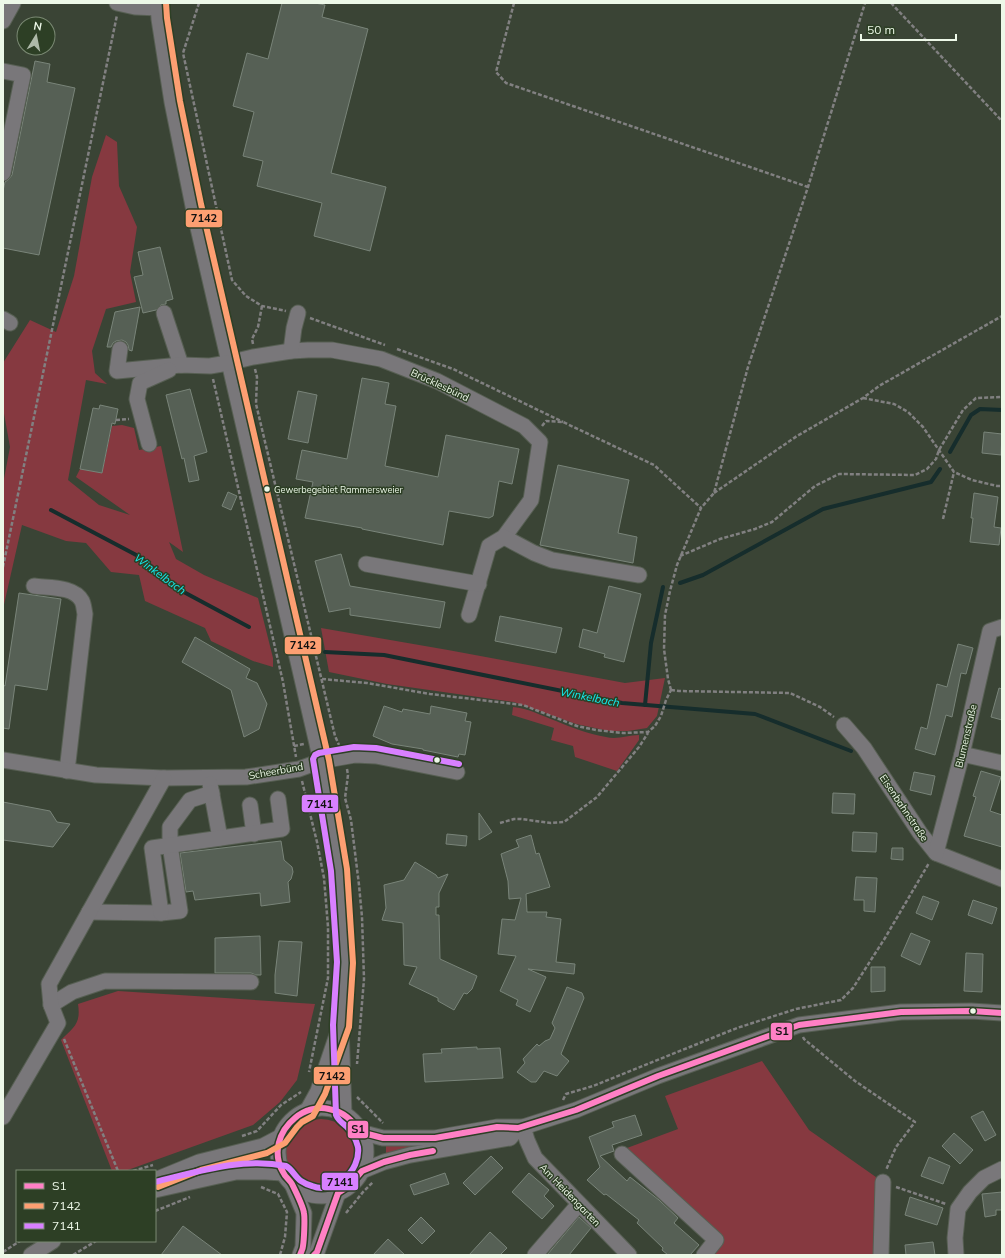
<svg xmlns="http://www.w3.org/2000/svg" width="1005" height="1258" viewBox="0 0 1005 1258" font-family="Mulish,sans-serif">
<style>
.green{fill:#863940}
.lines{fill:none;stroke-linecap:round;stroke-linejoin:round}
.stream{stroke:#162d2c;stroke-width:4}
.building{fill:#566055;stroke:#798479}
.minor-casing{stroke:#575f53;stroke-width:17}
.path{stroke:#818081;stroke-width:2.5;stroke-dasharray:4 2;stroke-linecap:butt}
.minor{stroke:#79777a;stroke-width:15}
.bus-1-casing{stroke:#2d3f25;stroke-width:9}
.bus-2-casing{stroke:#2d3f25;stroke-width:9}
.bus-3-casing{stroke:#2d3f25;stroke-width:9}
.bus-1{stroke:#ff80c5;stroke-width:6}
.bus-2{stroke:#fd9f72;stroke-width:6}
.bus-3{stroke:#d880ff;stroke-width:6}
.bus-dot{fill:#edf8e8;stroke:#2d3f25;stroke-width:1.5}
.labels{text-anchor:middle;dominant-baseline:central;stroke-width:3;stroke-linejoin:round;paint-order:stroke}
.bus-label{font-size:9px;fill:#edf8e8;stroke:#2d3f25;text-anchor:start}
.street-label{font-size:10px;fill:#edf8e8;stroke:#2d3f25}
.water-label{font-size:11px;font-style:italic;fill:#12edef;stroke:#2d3f25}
.line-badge{stroke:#2d3f25;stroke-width:1.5}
.pale-badge-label{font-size:11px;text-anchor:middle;font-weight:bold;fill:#111}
</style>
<rect width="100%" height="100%" fill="#3a4435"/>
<g class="green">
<polygon points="106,135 117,142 119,186 137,227 130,272 136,302 106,309 92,351 95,373 107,384 86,380 68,480 99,505 130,515 76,477 80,469 102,473 112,426 122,425 134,428 139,450 161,446 183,552 169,542 176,559 204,575 258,598 273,658 273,667 253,661 211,641 205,628 145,601 139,575 111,572 86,543 66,541 22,525 3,609 3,484 10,447 3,408 3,363 30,320 56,332 74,276 92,177"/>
<polygon points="321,628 448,650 625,683 665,678 657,716 647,728 628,731 609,731 576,724 514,702 387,684 329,672"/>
<path d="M513 707C528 708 542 716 556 721 572 728 589 734 606 737 617 740 628 735 639 735V740L617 771 575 757 573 746 551 740 554 728 512 715Z"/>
<path d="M118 991 315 1004 297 1080 280 1102 253 1125 125 1171H112L61 1040C74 1027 81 1024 78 1004Z"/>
<polygon points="762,1061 809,1130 883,1182 881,1255 707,1255 718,1237 627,1148 678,1129 665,1096"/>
<circle cx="321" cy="1155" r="36"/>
<polygon points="386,1142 437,1142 386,1157"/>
</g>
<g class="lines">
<g class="stream">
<polyline points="950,452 971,415 980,409 1002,410"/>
<polyline points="51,510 140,557 180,590 249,627"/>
<polyline points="680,583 703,575 823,509 931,482 940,469"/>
<polyline points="325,652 384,655 622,703 755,714 851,751"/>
<polyline points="645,705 651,643 663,587"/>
</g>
</g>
<g class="building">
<polygon points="282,3 315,3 325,5 322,17 368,29 331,173 386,187 370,251 314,236 322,203 257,186 263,161 243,156 254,112 233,106 247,53 268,59"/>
<polygon points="35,61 50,64 47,82 75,88 39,255 3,248 3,191 5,182 9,179 12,175"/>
<polygon points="160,247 173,299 166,301 166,304 161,305 156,310 143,313 134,277 143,275 138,252"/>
<polygon points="140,307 132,351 129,350 128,345 126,342 122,340 116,341 113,343 111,347 107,347 115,312"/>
<polygon points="362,378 389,383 385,404 396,406 385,466 438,477 446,435 519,449 512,484 499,481 493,516 489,518 449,511 443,545 382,533 362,529 362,528 305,518 313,482 296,479 302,450 347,459"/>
<polygon points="190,389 207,452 194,456 199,480 189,482 184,458 182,459 166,395"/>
<polygon points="298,391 317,395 308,443 288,439"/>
<polygon points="100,405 118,409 115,424 112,423 102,473 80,469 93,408 99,409"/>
<polygon points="984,432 1002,434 1001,455 982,453"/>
<polygon points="558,465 629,480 618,533 637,537 633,563 540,545"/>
<polygon points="228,492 237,496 231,510 222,506"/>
<polygon points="974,493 998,497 994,527 1001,528 999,545 970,542 973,518 971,518"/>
<polygon points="341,554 350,586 445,602 440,628 350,615 350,608 329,612 315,561"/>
<polygon points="609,586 641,594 624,662 604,657 605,654 579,647 583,629 597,633"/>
<polygon points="19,593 61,599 47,690 15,685 9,729 3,728 3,685 5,686"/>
<polygon points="500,616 562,628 556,653 495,641"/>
<polygon points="195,637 250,669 246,678 257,683 267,704 259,729 244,737 231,690 182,662"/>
<polygon points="958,644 973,648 966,674 961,673 952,717 946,715 935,755 915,749 921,727 927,729 937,684 947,687"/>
<polygon points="999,688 1002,689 1002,720 991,717"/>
<polygon points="384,706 402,712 403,709 430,714 431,706 467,713 465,721 471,722 465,755 459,754 458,757 423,750 423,749 392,744 373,736"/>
<polygon points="981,771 1001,777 990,811 1002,815 1002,847 964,836 976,797 973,796"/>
<polygon points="914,772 935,776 931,795 910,790"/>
<polygon points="833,793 855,794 854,814 832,813"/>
<polygon points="3,802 50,811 57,822 70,824 53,847 3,840"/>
<polygon points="479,813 492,832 479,840"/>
<polygon points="853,832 877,833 876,852 852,851"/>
<polygon points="447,834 467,836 466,846 446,844"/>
<polygon points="531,835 536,854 539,853 550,887 526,894 527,912 547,912 546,917 561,919 556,962 575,964 574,974 528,969 546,977 530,1012 516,1005 518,1000 500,991 516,956 498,954 502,919 515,920 521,898 509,899 508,881 501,854 519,847 516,840"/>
<polygon points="281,841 284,860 292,867 293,872 291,879 288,882 290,902 261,906 260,893 195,900 193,891 186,892 180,853"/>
<polygon points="892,848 903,848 903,860 891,859"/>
<polygon points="415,862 436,875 438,878 448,874 439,893 439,907 436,907 436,915 439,915 440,959 477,976 472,989 467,994 464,993 454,1010 438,1001 438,998 409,984 417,967 404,965 403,923 382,920 386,908 384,885 404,880"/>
<polygon points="856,877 877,878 875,912 864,911 864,900 854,900"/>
<polygon points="923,896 939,902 932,920 916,913"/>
<polygon points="973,900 997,908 992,924 968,915"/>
<polygon points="911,933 930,941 920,965 901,956"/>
<polygon points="260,936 261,975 256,975 251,973 215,973 215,938"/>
<polygon points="279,941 302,942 297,996 275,993 275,975"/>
<polygon points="966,953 983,954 982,992 964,991"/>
<polygon points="871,967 885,967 885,991 871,992"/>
<polygon points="567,987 582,993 584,998 561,1054 569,1061 557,1076 544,1071 536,1082 531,1082 517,1072 525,1063 523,1059 537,1044 539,1046 545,1041 550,1039 555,1028 552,1023"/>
<polygon points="477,1047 477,1049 500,1048 503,1078 425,1082 423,1054 442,1053 441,1049"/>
<polygon points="983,1111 996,1135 985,1141 971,1117"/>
<polygon points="635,1115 642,1135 612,1145 614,1151 600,1156 627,1181 630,1177 659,1200 678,1218 674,1223 699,1245 690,1255 668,1255 662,1250 663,1248 637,1223 639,1220 606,1194 604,1195 587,1180 600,1167 589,1137 614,1127 612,1122"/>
<polygon points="954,1133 973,1150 960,1164 942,1146"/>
<polygon points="491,1156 503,1168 475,1195 463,1183"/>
<polygon points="929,1157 950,1166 943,1184 921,1176"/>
<polygon points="445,1173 449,1184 414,1195 410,1185"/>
<polygon points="529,1173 549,1190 544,1196 554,1206 542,1219 512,1192"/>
<polygon points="1002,1192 1002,1210 996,1210 996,1215 985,1217 982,1194"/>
<polygon points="910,1197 943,1208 937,1225 905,1215"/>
<polygon points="421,1217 435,1231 422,1244 408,1230"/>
<polygon points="579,1217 591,1228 569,1255 547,1255"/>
<polygon points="183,1226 222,1255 161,1255"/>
<polygon points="490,1232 507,1248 500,1255 469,1255"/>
<polygon points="388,1239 405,1255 373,1255"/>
<polygon points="933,1242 935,1255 906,1255 905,1245"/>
</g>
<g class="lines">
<defs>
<g id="minor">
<polyline points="117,3 135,7 159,8"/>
<polyline points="158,3 159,19 172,102 193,206 321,761 339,870 345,962 341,1025 344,1114"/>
<polyline points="3,21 13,3"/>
<polyline points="3,71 23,75 3,173"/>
<polyline points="164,313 181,365"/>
<polyline points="3,319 10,323"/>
<polyline points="120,349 117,371 181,365 210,366 228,363 253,357 291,351 308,350 332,350 381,359 437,381 524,426 540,442 531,500 504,537 489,546 469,615"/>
<polyline points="291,351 294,328 298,313"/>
<polyline points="149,444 137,399 140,383 169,370"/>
<polyline points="504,537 534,553 552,560 639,575"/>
<polyline points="366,564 479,584"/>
<path d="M34 586C49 588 74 586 82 601 84 605 84 610 85 614L67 771"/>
<polyline points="844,725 864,748 920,833 936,853 1002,879"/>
<polyline points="962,754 1002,763"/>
<polyline points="3,760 96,775 164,778 246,777 299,769 321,761 355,755 376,756 457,772"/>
<polyline points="210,784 220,838"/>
<polyline points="250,805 254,834"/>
<polyline points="936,853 962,754 990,631 1002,627"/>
<polyline points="89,912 161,913 180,911 170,845 170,827 190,800 212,793"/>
<polyline points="161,913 152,848 282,829 278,799"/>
<polyline points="51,1005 72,992 105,981 251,982"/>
<circle cx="322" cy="1152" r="44"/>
<polyline points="307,1111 318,1091 338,1032"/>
<polyline points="3,1117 58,1023 51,1005 49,984 164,778"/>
<polyline points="523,1127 527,1140 535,1158 629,1255"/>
<polyline points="360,1132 383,1138 435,1138 497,1127 523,1127 576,1110 658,1076 799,1025 901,1012 971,1011 1002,1013"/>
<polyline points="622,1154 716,1240 704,1255"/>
<polyline points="362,1171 384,1162 410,1155 510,1138 518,1128"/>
<polyline points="155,1180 199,1162 263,1146 280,1137"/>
<polyline points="292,1184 304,1213 303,1247 300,1255"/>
<polyline points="155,1190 236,1172 266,1172 283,1173"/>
<polyline points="31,1255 53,1241"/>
<polyline points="314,1255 317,1252 338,1193"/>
<polyline points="535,1255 579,1204"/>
<polyline points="881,1255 883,1182"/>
<polyline points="956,1255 955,1238 958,1209 970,1192 984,1178 1002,1169"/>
</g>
</defs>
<use href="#minor" class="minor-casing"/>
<g class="path">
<polyline points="199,3 183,53 232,280 246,296 262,306 286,311"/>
<polyline points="514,3 496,72 506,83 808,187"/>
<polyline points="891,3 1002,121"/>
<polyline points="310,318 385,345"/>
<polyline points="253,344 252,339 258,327 262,306"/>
<polyline points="397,349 453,369 563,422"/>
<polyline points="255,369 257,377 256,404 335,736 339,745"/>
<polyline points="213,379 283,682 296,757"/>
<polyline points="863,398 894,404 908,412 923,427 954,472 972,480 997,486 1002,486"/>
<polyline points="116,420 129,419"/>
<polyline points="542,426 546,421 563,422 654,465 701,508"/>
<polyline points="714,493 797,436 863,398 879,386 1002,316"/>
<polyline points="943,519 954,472"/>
<polyline points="680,556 720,539 755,529 772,522 815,486 839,474 915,475 927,469 936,459 939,450 963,410 976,398 1002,397"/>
<polyline points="3,567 117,15"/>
<polyline points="322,679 367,683 430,694 523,705 577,726 596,730 623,733 648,732 655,726 661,716 666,700 671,690"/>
<polyline points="671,690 668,679 664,649 665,615 670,591 677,565 701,508 714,493 748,367 808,187 865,3"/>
<polyline points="671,690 679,691 790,693 820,707 834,717"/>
<polyline points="294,746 304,744"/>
<polyline points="347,769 348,775 345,798 351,820 359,885 362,917 364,979 357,1064"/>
<polyline points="302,781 317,842 324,878 328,927 328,978 309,1072"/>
<polyline points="500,823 514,819 521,819 551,823 564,822 597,797 639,747 648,733"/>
<polyline points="803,1037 804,1039 855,1081 915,1122 896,1147 886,1170"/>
<polyline points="64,1039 118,1171"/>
<polyline points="357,1097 383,1123"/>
<polyline points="563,1100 566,1094 593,1086 737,1028 796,1009 841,1000 853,988 885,938 929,863"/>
<polyline points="242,1136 257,1131 281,1105 301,1092"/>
<polyline points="133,1171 153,1165"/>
<polyline points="261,1187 278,1194 287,1212 285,1237 280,1255"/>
<polyline points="896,1187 946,1204"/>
<polyline points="155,1211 190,1197"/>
<polyline points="346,1213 363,1192 373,1182"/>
<polyline points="3,1252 20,1241"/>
<polyline points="73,1255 96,1241"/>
</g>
<use href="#minor" class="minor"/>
<defs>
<g id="bus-1">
<path d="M300 1255C301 1252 303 1249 303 1246 304 1240 305 1219 304 1213 303 1206 295 1190 292 1184 290 1180 285 1177 283 1172 272 1153 279 1131 295 1118 304 1110 318 1106 329 1109 344 1112 352 1120 360 1132L383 1138H435L497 1127 518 1128 576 1110 658 1076 799 1025 901 1012 971 1011 1002 1013"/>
<polyline points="314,1255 317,1252 338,1193 349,1186 362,1171 384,1162 410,1155 433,1151"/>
</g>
<polyline id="bus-2" points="158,1187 201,1170 267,1153 285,1143 297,1127 302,1122 313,1116 325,1094 349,1027 353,963 347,869 329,760 201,204 180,101 167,18 166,3"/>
<path id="bus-3" d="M155 1182C197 1172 242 1157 286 1166 292 1169 295 1177 301 1181 304 1183 308 1185 312 1186 334 1195 361 1171 358 1147 356 1139 352 1132 346 1126 342 1123 338 1120 336 1115L333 1025 337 962 331 871 313 759 315 755 319 753 354 747 376 748 459 764"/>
</defs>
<use href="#bus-1" class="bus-1-casing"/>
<use href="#bus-2" class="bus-2-casing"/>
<use href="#bus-3" class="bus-3-casing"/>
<use href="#bus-1" class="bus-1"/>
<use href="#bus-2" class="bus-2"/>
<use href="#bus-3" class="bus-3"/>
</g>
<g class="bus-dot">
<circle cx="267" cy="489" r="3.5"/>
<circle cx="437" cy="760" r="3.5"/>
<circle cx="973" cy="1011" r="3.5"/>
</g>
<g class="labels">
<g class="bus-label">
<text x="274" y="489">Gewerbegebiet Rammersweier</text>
</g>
<g class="street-label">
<text transform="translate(440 385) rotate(25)">Brücklesbünd</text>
<text transform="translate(966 736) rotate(-77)">Blumenstraße</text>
<text transform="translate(276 771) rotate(-10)">Scheerbünd</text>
<text transform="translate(904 808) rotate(56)">Eisenbahnstraße</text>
<text transform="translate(570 1195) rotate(46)">Am Heidengarten</text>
</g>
<g class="water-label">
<text transform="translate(160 574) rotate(36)">Winkelbach</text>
<text transform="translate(590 697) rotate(11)">Winkelbach</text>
</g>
</g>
<g class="line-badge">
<rect x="185" y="209" width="38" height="19" rx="4" fill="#fd9f72"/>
<rect x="284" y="636" width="38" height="19" rx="4" fill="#fd9f72"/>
<rect x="301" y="794" width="38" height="19" rx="4" fill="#d880ff"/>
<rect x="770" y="1022" width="23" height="19" rx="4" fill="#ff80c5"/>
<rect x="313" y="1066" width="38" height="19" rx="4" fill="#fd9f72"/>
<rect x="347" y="1120" width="22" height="19" rx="4" fill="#ff80c5"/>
<rect x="321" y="1172" width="38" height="19" rx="4" fill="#d880ff"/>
</g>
<g class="pale-badge-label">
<text x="204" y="222">7142</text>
<text x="303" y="649">7142</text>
<text x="320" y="808">7141</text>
<text x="782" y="1035">S1</text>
<text x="332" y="1080">7142</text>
<text x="358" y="1133">S1</text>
<text x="340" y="1186">7141</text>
</g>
<rect width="1005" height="1258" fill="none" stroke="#edf8e8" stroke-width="8"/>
<rect x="16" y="1170" width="140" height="72" fill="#2d3f25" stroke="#7a8973"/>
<rect x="24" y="1183" width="20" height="6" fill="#ff80c5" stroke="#7a8973"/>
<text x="52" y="1190" font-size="12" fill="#edf8e8">S1</text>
<rect x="24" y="1203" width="20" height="6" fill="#fd9f72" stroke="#7a8973"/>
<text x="52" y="1210" font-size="12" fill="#edf8e8">7142</text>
<rect x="24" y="1223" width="20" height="6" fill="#d880ff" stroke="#7a8973"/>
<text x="52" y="1230" font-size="12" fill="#edf8e8">7141</text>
<g transform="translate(36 36) rotate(10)"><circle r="19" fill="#2d3f25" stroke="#7a8973"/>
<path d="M0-3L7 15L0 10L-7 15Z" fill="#aeb9a9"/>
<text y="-6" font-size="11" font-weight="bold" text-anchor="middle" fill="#edf8e8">N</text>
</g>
<path d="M861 34v6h95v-6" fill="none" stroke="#edf8e8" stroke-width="2"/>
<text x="867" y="34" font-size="12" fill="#edf8e8" stroke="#2d3f25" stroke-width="3" paint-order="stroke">50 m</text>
</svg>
